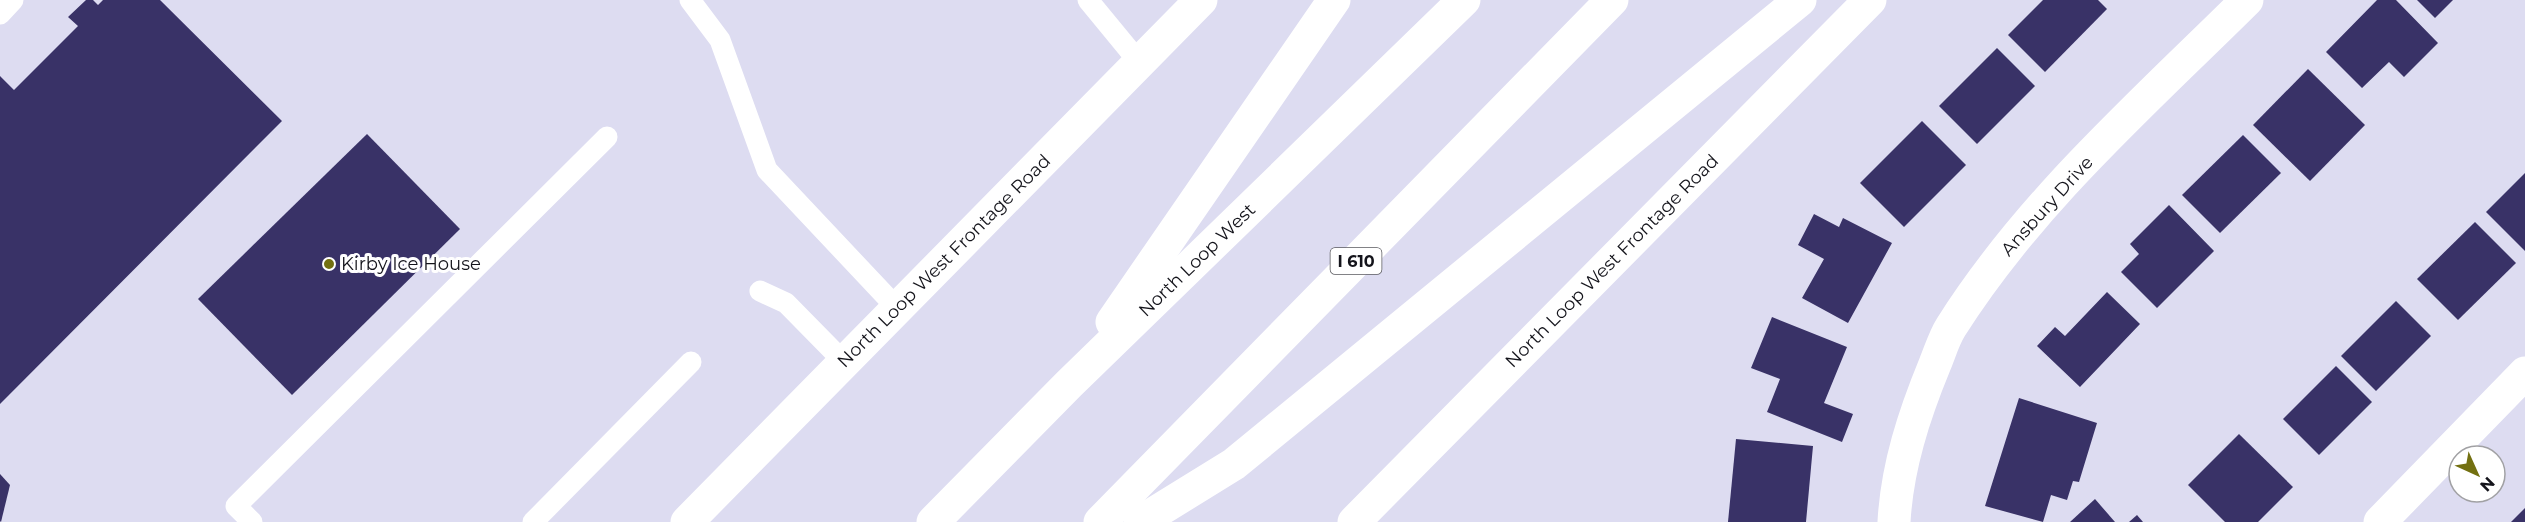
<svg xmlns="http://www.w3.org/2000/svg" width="2525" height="522" viewBox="0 0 2525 522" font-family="Montserrat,sans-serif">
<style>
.building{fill:#393267}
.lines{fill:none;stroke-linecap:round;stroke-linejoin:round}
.lane{stroke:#fff;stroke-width:21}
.street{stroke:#fff;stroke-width:33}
.secondary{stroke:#fff;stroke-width:33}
.highway{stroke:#fff;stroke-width:33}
.poi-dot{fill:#737011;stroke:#fff;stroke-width:2}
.labels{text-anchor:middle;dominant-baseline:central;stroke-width:6;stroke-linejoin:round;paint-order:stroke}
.shield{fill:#fff;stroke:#5a5a5f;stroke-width:1.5}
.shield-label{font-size:16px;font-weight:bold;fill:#14141b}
.street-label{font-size:18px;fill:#14141b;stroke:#fff}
.poi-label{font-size:18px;fill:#14141b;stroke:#fff;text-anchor:start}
</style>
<rect width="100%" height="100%" fill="#dddcf1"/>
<g class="building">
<polygon points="86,0 93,0 98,5 103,0 160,0 282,121 0,404 0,76 14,90 78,26 68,17"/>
<polygon points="2043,0 2098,0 2107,9 2045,72 2008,35"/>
<polygon points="2377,0 2396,0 2438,43 2404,77 2389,62 2362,88 2326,52"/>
<polygon points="2417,0 2453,0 2435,18"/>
<polygon points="1997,48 2035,86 1977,144 1939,106"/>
<polygon points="2308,69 2365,125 2310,181 2253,125"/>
<polygon points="1922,121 1966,165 1904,227 1860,183"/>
<polygon points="367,134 460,229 292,395 198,299"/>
<polygon points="2243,135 2281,173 2220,233 2182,195"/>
<polygon points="2525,173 2525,251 2486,212"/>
<polygon points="2169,205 2214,251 2157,308 2121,272 2139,254 2130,244"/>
<polygon points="1814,214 1839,227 1843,218 1892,243 1848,323 1802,298 1824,259 1798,245"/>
<polygon points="2475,222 2516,263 2458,320 2417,279"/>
<polygon points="2107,292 2140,324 2080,387 2037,346 2055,327 2065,336"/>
<polygon points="2396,301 2431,336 2376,391 2341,356"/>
<polygon points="1772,317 1847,347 1824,403 1853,414 1842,442 1767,412 1780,379 1751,368"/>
<polygon points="2336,366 2372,402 2319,455 2283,419"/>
<polygon points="2019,398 2097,423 2079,482 2073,481 2067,500 2051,495 2043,522 1985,506"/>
<polygon points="2239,434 2293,487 2258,522 2225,522 2188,485"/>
<polygon points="1736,439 1813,446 1806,522 1728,522"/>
<polygon points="0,474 10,485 1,522 0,521"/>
<polygon points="2095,499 2115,522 2070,522"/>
<polygon points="2525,508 2525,522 2511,522"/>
<polygon points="2137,515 2143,522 2129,522"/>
</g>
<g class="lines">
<g class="lane">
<polyline points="690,0 720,40 767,170 897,308"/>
<polyline points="1088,0 1139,62"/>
<polyline points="0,14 13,0"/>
<polyline points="760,291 786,303 844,362"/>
<polyline points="252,522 236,506 607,137"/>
<polyline points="533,522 691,362"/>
</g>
<g class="street">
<path d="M1894 522C1897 467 1914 415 1935 364 1940 352 1944 338 1951 327 2030 202 2143 103 2247 0"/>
<polyline points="2380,522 2525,373"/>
</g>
<g class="secondary">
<polyline points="687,522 1201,0"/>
<polyline points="1354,522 1870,0"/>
</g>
<g class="highway">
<polyline points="1112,322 1334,0"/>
<polyline points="933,522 1069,384 1464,0"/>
<polyline points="1100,522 1612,0"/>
<polyline points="1140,522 1234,464 1800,0"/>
</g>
</g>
<circle class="poi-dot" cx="329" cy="264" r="6"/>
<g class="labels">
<rect class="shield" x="1330.5" y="248" width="51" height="26" rx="4.5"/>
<g class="shield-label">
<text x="1356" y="261">I 610</text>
</g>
<g class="street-label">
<text transform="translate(2047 206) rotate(-48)">Ansbury Drive</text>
<text transform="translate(1197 260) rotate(-44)">North Loop West</text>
<text transform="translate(944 261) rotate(-45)">North Loop West Frontage Road</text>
<text transform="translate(1612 261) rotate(-45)">North Loop West Frontage Road</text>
</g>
<g class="poi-label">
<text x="341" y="264">Kirby Ice House</text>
</g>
</g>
<g transform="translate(2477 474) rotate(135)"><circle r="28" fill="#ffffff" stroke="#a1a1a4" stroke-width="1.5"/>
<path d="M0-4.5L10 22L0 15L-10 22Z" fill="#737011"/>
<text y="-9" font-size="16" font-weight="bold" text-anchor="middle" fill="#14141b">N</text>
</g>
</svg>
